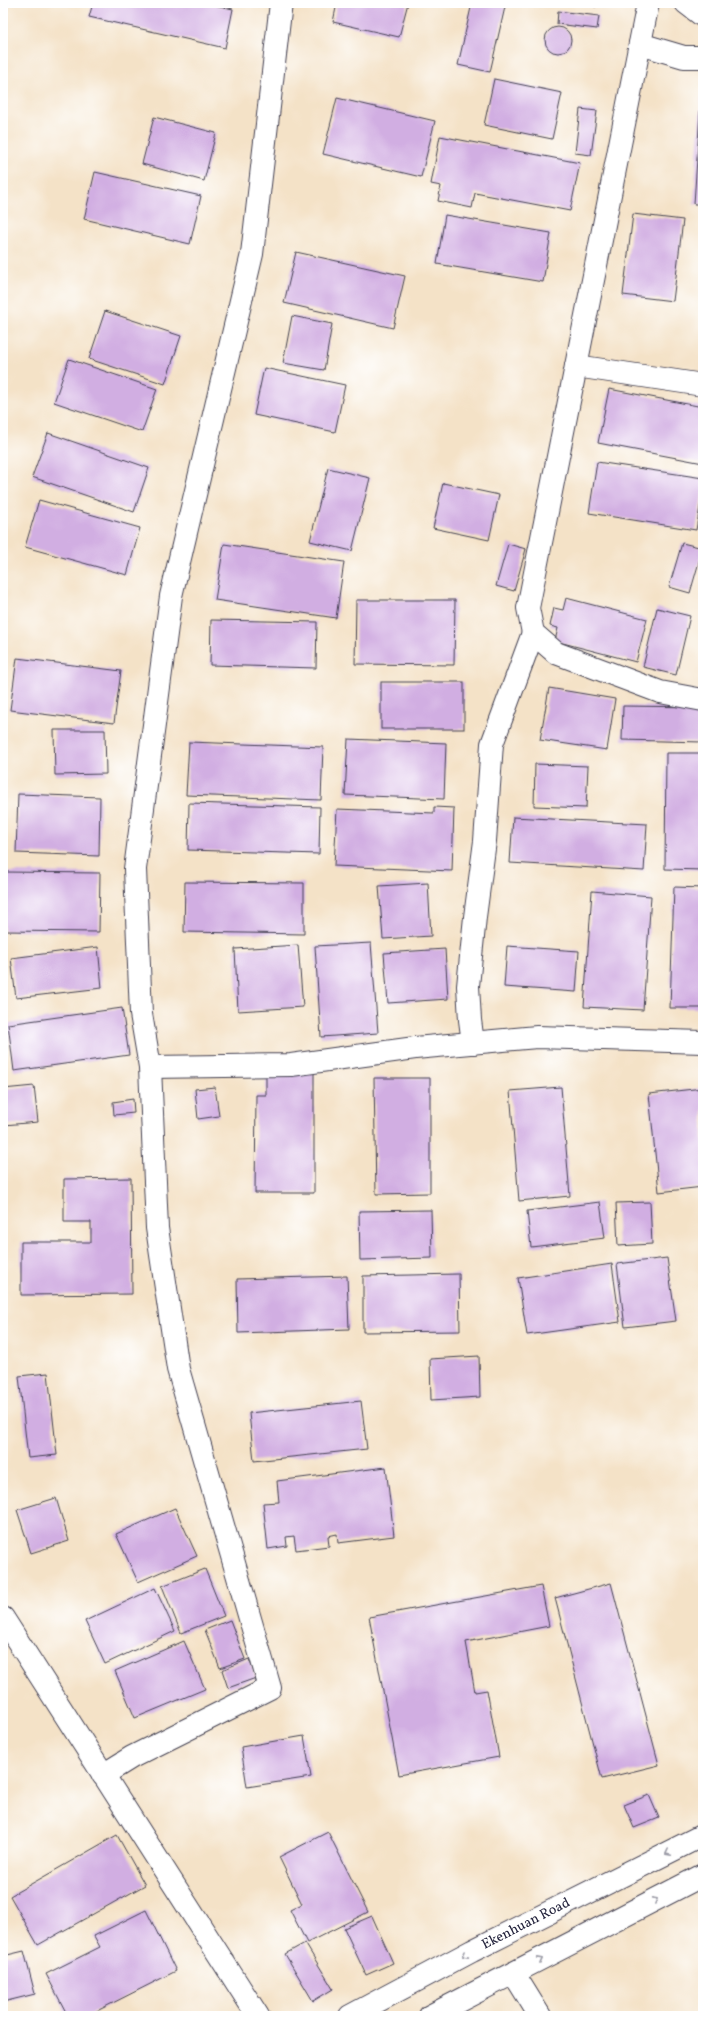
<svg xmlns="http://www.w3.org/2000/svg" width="706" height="2019" viewBox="0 0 706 2019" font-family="Vollkorn,serif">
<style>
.building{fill:#d1aee2}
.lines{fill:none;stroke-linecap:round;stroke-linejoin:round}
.minor-casing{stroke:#423f50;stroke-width:24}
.major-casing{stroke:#423f50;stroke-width:24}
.minor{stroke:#fff;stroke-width:22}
.major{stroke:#fff;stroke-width:22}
.oneway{stroke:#9c9ca7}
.labels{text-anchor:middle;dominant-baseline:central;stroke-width:4;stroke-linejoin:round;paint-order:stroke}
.street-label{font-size:14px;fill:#22223b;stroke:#fff}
</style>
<rect width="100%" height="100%" fill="#fff"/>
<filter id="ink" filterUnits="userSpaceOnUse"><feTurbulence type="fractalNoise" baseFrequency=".025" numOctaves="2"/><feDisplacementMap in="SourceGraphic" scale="8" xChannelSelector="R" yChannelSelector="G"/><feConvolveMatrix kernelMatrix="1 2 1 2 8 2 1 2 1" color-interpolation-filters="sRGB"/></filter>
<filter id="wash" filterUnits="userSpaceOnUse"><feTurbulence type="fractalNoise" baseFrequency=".012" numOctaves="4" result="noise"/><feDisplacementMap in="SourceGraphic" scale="16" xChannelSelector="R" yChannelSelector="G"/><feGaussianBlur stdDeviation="0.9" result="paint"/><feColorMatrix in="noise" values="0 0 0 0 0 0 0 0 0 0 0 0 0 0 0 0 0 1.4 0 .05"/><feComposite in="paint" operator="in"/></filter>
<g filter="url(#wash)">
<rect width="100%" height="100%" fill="#f4e2c7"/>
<g id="blocks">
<g class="building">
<polygon points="93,3 205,3 233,9 225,48 89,17"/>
<polygon points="337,3 408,3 399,37 333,22"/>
<polygon points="472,3 487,3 505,7 490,72 458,65"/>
<polygon points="578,3 597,3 596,7"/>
<polygon points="558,11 599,16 597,29 557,24"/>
<circle cx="558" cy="40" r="13"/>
<polygon points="494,79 562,93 552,139 484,125"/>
<polygon points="701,97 703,97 703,204 694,204"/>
<polygon points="337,98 435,121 421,177 323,154"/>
<polygon points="580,109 597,111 591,155 575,153"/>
<polygon points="154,117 216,133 204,181 142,164"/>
<polygon points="440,136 580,163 570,211 475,193 472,208 438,201 441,186 431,184"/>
<polygon points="95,172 201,196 190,244 84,219"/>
<polygon points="633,214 683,220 673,301 623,295"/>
<polygon points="445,215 551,233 543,282 437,264"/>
<polygon points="296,252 405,276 393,328 284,303"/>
<polygon points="105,311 181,336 165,384 89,359"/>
<polygon points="292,316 332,324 324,370 283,363"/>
<polygon points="69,359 157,389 142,432 54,402"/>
<polygon points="264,368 345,385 335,432 254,415"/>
<polygon points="609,389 703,407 703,463 598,443"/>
<polygon points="48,433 149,468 134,512 32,477"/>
<polygon points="597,462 703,478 703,490 696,530 589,513"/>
<polygon points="328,468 370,478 352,551 310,541"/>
<polygon points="443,483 499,495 489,540 433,528"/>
<polygon points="39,500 140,528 127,575 25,547"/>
<polygon points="682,543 703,548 690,593 669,587"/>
<polygon points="224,544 344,562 336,618 215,600"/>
<polygon points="508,544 526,549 514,591 496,586"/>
<polygon points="566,598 647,619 636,662 555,641 558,628 550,626 554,608 563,610"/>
<polygon points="356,600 455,600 454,665 355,664"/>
<polygon points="657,608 690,616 676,675 643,667"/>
<polygon points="211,620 317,622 316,668 210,665"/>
<polygon points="17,658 121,671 114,723 10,710"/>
<rect x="381" y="682" width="83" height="47"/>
<polygon points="549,688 615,699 607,750 540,740"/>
<polygon points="623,706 702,707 702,742 622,740"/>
<polygon points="54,730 105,730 106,774 55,775"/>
<polygon points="348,739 446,743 444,799 345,795"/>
<polygon points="189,742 323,747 321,800 186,795"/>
<polygon points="666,753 703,753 703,870 665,869"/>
<polygon points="535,764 588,766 586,808 534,806"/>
<polygon points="18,794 100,797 99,856 16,853"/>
<polygon points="189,803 320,807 319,854 188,850"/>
<polygon points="434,807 454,808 452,871 334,866 337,809 434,813"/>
<polygon points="513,817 647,824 644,871 510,863"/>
<polygon points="4,872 100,873 99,932 4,931"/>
<polygon points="185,882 304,883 304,934 184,932"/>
<polygon points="428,883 431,936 383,939 379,886"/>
<polygon points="674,887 703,888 703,1008 670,1008"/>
<polygon points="592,891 651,896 643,1010 584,1007"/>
<polygon points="371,943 378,1033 321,1037 315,946"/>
<polygon points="298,945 303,1007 238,1011 235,949"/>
<polygon points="507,946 579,951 576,992 504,987"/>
<polygon points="98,947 102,988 16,998 11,958"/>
<polygon points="445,949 448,999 388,1003 384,953"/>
<polygon points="122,1008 129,1055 14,1071 8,1024"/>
<polygon points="314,1072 314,1193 255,1193 256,1095 266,1095 266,1073"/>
<polygon points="374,1078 430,1078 430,1193 376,1194"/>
<polygon points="34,1086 38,1122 4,1125 3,1089"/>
<polygon points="215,1087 219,1116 198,1119 195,1089"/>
<polygon points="561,1087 570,1196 519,1201 510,1091"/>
<polygon points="703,1088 703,1187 659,1192 649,1094"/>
<polygon points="133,1099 134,1113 114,1115 113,1102"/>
<polygon points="131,1178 132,1294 21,1295 21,1242 91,1242 91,1222 64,1222 64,1179"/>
<polygon points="600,1202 605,1238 531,1247 527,1211"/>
<polygon points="650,1202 652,1244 618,1246 616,1203"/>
<polygon points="431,1210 432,1258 360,1260 359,1211"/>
<polygon points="667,1258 676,1321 625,1327 617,1264"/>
<polygon points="612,1264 620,1322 527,1335 518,1278"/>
<polygon points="459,1274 460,1331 363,1332 363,1276"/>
<polygon points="347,1276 349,1329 238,1333 237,1279"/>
<polygon points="479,1356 480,1397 431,1400 430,1359"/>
<polygon points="48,1373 57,1455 28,1458 19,1376"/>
<polygon points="361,1401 367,1449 254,1461 249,1413"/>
<polygon points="386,1467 394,1536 338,1543 337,1534 328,1536 329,1546 296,1550 294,1536 286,1537 287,1546 268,1549 263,1503 279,1502 277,1481"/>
<polygon points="56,1498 69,1541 31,1553 17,1510"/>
<polygon points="175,1508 197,1556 138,1582 116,1534"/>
<polygon points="205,1569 224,1616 181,1633 162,1586"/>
<polygon points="611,1583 659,1765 602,1779 555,1598"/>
<polygon points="541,1586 549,1626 466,1642 475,1692 487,1690 499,1757 399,1775 369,1617"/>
<polygon points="155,1588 175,1631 105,1664 85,1621"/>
<polygon points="230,1620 245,1659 220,1668 205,1630"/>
<polygon points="184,1641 205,1689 135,1718 115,1671"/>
<polygon points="249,1659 256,1678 228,1688 222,1670"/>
<polygon points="304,1736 311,1777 247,1787 241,1747"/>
<polygon points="649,1795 659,1818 634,1828 624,1805"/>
<polygon points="328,1832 368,1912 307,1943 290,1910 302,1904 279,1857"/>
<polygon points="117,1835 145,1885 38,1945 10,1896"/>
<polygon points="146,1910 176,1971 87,2016 68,2016 46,1974 100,1947 94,1936"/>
<polygon points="372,1916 393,1963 366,1975 344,1928"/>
<polygon points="305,1943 333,1989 313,2001 285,1954"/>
<polygon points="24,1951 35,1994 3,2002 3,1956"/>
</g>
</g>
</g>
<g filter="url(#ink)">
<use href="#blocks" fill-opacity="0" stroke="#423f50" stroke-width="1"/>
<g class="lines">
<defs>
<g id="minor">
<polyline points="648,3 528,608 533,633 556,653 660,692 703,700"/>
<polyline points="686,3 703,16"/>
<polyline points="640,44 684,57 703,57"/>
<polyline points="576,366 703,385"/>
<polyline points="473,1043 470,1020 468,986 475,917 485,841 492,744 533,633"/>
<polyline points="150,1067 291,1065 415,1048 537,1037 703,1042"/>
<polyline points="3,1618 258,2016"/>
<polyline points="103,1775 132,1757 270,1688 178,1369 157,1228 150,1067 141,1014 135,869 171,596 252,254 281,3"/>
<polyline points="514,1974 540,2016"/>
</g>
<g id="major">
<polyline points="350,2016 472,1951 703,1835"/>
<polyline points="430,2016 703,1875"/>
</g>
</defs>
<use href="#minor" class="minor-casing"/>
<use href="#major" class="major-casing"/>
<use href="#minor" class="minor"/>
<use href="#major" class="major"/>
</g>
<defs><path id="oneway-chevron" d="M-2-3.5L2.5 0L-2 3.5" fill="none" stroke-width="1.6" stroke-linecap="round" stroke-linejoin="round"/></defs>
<g class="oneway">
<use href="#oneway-chevron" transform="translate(668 1853) rotate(153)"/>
<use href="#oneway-chevron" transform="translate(655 1900) rotate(-28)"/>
<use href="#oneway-chevron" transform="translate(465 1955) rotate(152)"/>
<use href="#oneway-chevron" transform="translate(540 1960) rotate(-28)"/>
</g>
</g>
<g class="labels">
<g class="street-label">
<text transform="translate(526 1924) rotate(-27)">Ekenhuan Road</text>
</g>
</g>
<rect width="706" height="2019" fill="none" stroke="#fff" stroke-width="16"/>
</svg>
